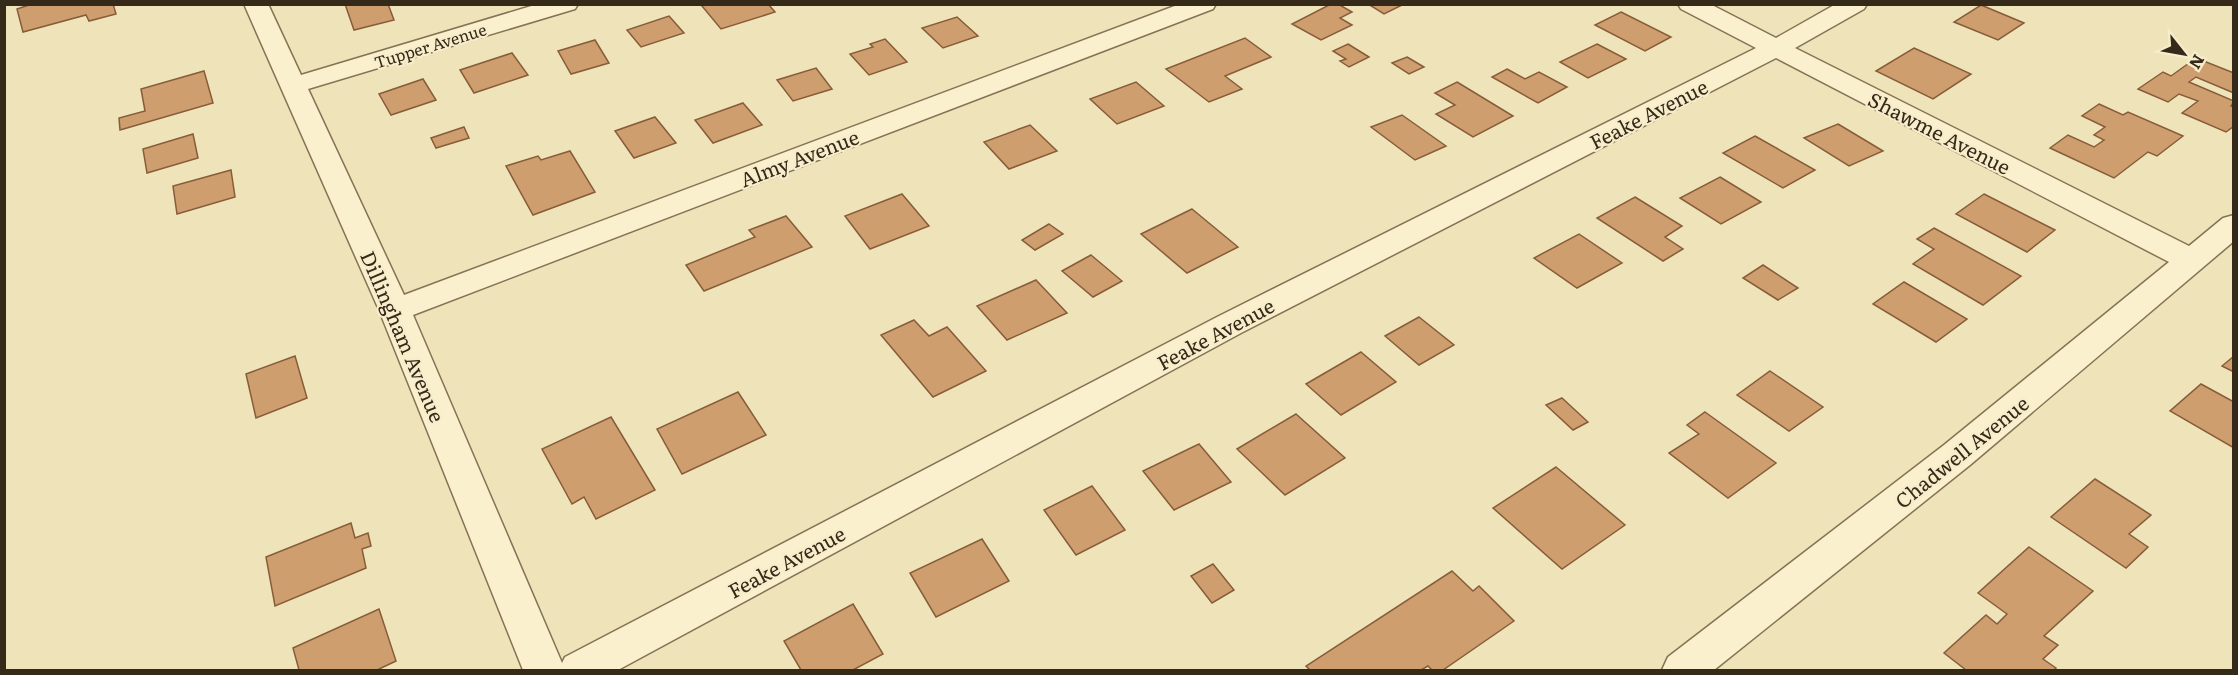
<svg xmlns="http://www.w3.org/2000/svg" width="2238" height="675" viewBox="0 0 2238 675" font-family="Literata,serif">
<style>
.building{fill:#cf9e6e;stroke:#875d39;stroke-width:1.5}
.lines{fill:none;stroke-linecap:round;stroke-linejoin:round}
.minor-casing{stroke:#867254;stroke-width:3}
.minor{fill:#faf0cd;fill-rule:evenodd}
.labels{text-anchor:middle;dominant-baseline:central;stroke-width:4.5;stroke-linejoin:round;paint-order:stroke}
.far-street-label{font-size:16px;fill:#35291a;stroke:#f7edca}
.street-label{font-size:20px;fill:#35291a;stroke:#f7edca}
</style>
<rect width="100%" height="100%" fill="#efe3ba"/>
<g class="building">
<polygon points="32,4 113,4 116,14 89,21 86,15 23,32 17,9"/>
<polygon points="345,4 388,4 394,20 354,30"/>
<polygon points="706,4 768,4 775,12 721,29 702,6"/>
<polygon points="1331,4 1338,4 1352,12 1340,18 1352,25 1321,40 1292,24"/>
<polygon points="1368,4 1404,4 1384,14"/>
<polygon points="1981,5 2024,23 1998,40 1954,22"/>
<polygon points="1621,12 1671,37 1645,51 1595,25"/>
<polygon points="669,16 684,33 641,47 627,30"/>
<polygon points="957,17 978,36 943,48 922,28"/>
<polygon points="1245,38 1271,57 1225,76 1242,89 1209,102 1166,69"/>
<polygon points="885,39 907,62 869,75 850,54 873,47 870,44"/>
<polygon points="595,40 609,63 571,74 558,51"/>
<polygon points="1348,44 1369,57 1349,67 1340,61 1346,59 1333,51"/>
<polygon points="1597,44 1626,59 1588,78 1560,62"/>
<polygon points="1914,48 1971,74 1933,99 1876,71"/>
<polygon points="512,53 528,75 474,93 460,70"/>
<polygon points="1407,57 1424,67 1409,74 1392,63"/>
<polygon points="2196,58 2234,73 2234,93 2196,77 2189,82 2234,101 2231,106 2234,107 2234,126 2226,132 2182,113 2198,101 2179,94 2168,102 2138,89 2163,72 2171,76"/>
<polygon points="816,68 832,89 793,101 777,80"/>
<polygon points="1507,69 1525,79 1539,72 1567,87 1538,103 1492,77"/>
<polygon points="204,71 213,103 120,130 119,118 145,111 141,89"/>
<polygon points="423,79 436,100 391,115 379,94"/>
<polygon points="1136,82 1164,106 1117,124 1090,99"/>
<polygon points="1457,82 1513,116 1473,137 1436,114 1455,105 1435,93"/>
<polygon points="743,103 762,125 713,143 695,120"/>
<polygon points="2099,104 2123,115 2128,112 2183,136 2157,156 2148,152 2114,178 2050,148 2068,135 2094,147 2104,140 2094,135 2105,127 2082,116"/>
<polygon points="1402,115 1446,146 1415,160 1371,127"/>
<polygon points="655,117 676,143 634,158 615,131"/>
<polygon points="1838,124 1883,151 1849,166 1804,138"/>
<polygon points="1030,125 1057,151 1009,169 984,142"/>
<polygon points="464,127 469,138 436,148 431,138"/>
<polygon points="193,134 198,158 147,173 143,149"/>
<polygon points="1755,136 1815,170 1783,188 1723,153"/>
<polygon points="570,151 595,192 533,215 506,166 538,156 541,160"/>
<polygon points="231,170 235,197 177,214 173,186"/>
<polygon points="1720,177 1761,202 1721,224 1680,198"/>
<polygon points="902,194 929,226 870,249 845,216"/>
<polygon points="1984,194 2055,230 2027,252 1956,214"/>
<polygon points="1635,197 1682,226 1665,237 1683,249 1663,261 1597,218"/>
<polygon points="1192,209 1238,247 1187,273 1141,234"/>
<polygon points="786,216 812,247 704,291 686,265 755,237 749,230"/>
<polygon points="1049,224 1063,234 1035,250 1022,240"/>
<polygon points="1934,228 2021,276 1983,305 1913,264 1934,249 1917,239"/>
<polygon points="1579,234 1622,263 1577,288 1534,258"/>
<polygon points="1091,255 1122,281 1093,297 1062,271"/>
<polygon points="1763,265 1798,288 1778,300 1743,278"/>
<polygon points="1036,280 1067,313 1007,340 977,306"/>
<polygon points="1904,282 1967,319 1936,342 1873,304"/>
<polygon points="1419,317 1454,345 1419,365 1385,336"/>
<polygon points="914,320 929,336 947,327 986,371 933,397 881,335"/>
<polygon points="1361,352 1396,382 1341,415 1306,384"/>
<polygon points="295,356 307,398 256,418 246,374"/>
<polygon points="2234,356 2234,372 2222,366"/>
<polygon points="1770,371 1823,407 1789,431 1737,395"/>
<polygon points="2201,384 2234,402 2234,448 2170,411"/>
<polygon points="738,392 766,435 682,474 657,429"/>
<polygon points="1562,398 1588,422 1573,430 1546,405"/>
<polygon points="1705,412 1776,463 1728,498 1669,453 1699,434 1687,425"/>
<polygon points="1296,414 1345,458 1285,495 1237,449"/>
<polygon points="611,417 655,490 596,519 584,497 572,504 542,449"/>
<polygon points="1199,444 1231,482 1174,510 1143,471"/>
<polygon points="1556,467 1625,525 1562,569 1493,508"/>
<polygon points="2095,479 2151,515 2129,534 2148,547 2126,568 2051,517"/>
<polygon points="1092,486 1125,530 1076,555 1044,510"/>
<polygon points="351,523 355,538 368,533 371,546 362,549 366,568 275,606 266,557"/>
<polygon points="982,539 1009,581 936,617 910,573"/>
<polygon points="2029,547 2093,591 2044,636 2058,645 2043,659 2056,668 2054,670 1966,670 1944,653 1986,615 1997,624 2007,614 1978,593"/>
<polygon points="1213,564 1234,590 1212,603 1191,576"/>
<polygon points="1452,571 1473,591 1479,586 1514,621 1443,670 1432,670 1428,666 1421,670 1310,670 1306,666"/>
<polygon points="853,604 883,654 853,670 801,670 784,641"/>
<polygon points="379,609 396,661 377,670 299,670 293,648"/>
</g>
<g class="lines">
<defs>
<polygon id="minor" points="244,4 268,4 301,75 538,4 578,4 575,9 308,89 404,295 1180,4 1216,4 1213,9 413,315 562,663 565,657 1217,317 1756,48 1681,9 1678,4 1710,4 1776,38 1836,4 1867,4 1864,9 1795,48 2189,246 2223,218 2234,215 2234,241 1970,465 1714,670 1662,670 1668,657 1944,445 2169,262 1776,58 1241,333 618,670 523,670 379,310"/>
</defs>
<use href="#minor" class="minor-casing"/>
<use href="#minor" class="minor"/>
</g>
<g class="labels">
<g class="far-street-label">
<text transform="translate(430 45) rotate(-17)">Tupper Avenue</text>
</g>
<g class="street-label">
<text transform="translate(1648 113) rotate(-27)">Feake Avenue</text>
<text transform="translate(1940 132) rotate(27)">Shawme Avenue</text>
<text transform="translate(799 157) rotate(-21)">Almy Avenue</text>
<text transform="translate(1215 333) rotate(-28)">Feake Avenue</text>
<text transform="translate(404 336) rotate(67)">Dillingham Avenue</text>
<text transform="translate(1961 451) rotate(-39)">Chadwell Avenue</text>
<text transform="translate(786 561) rotate(-28)">Feake Avenue</text>
</g>
</g>
<rect width="2238" height="675" fill="none" stroke="#35291a" stroke-width="12"/>
<g transform="translate(2184 54) rotate(121)" stroke="#f7edca" stroke-width="4.5" paint-order="stroke">
<path d="M0-4.5L10 22L0 15L-10 22Z" fill="#35291a"/>
<text y="-9" font-size="16" font-weight="bold" text-anchor="middle" fill="#35291a">N</text>
</g>
</svg>
